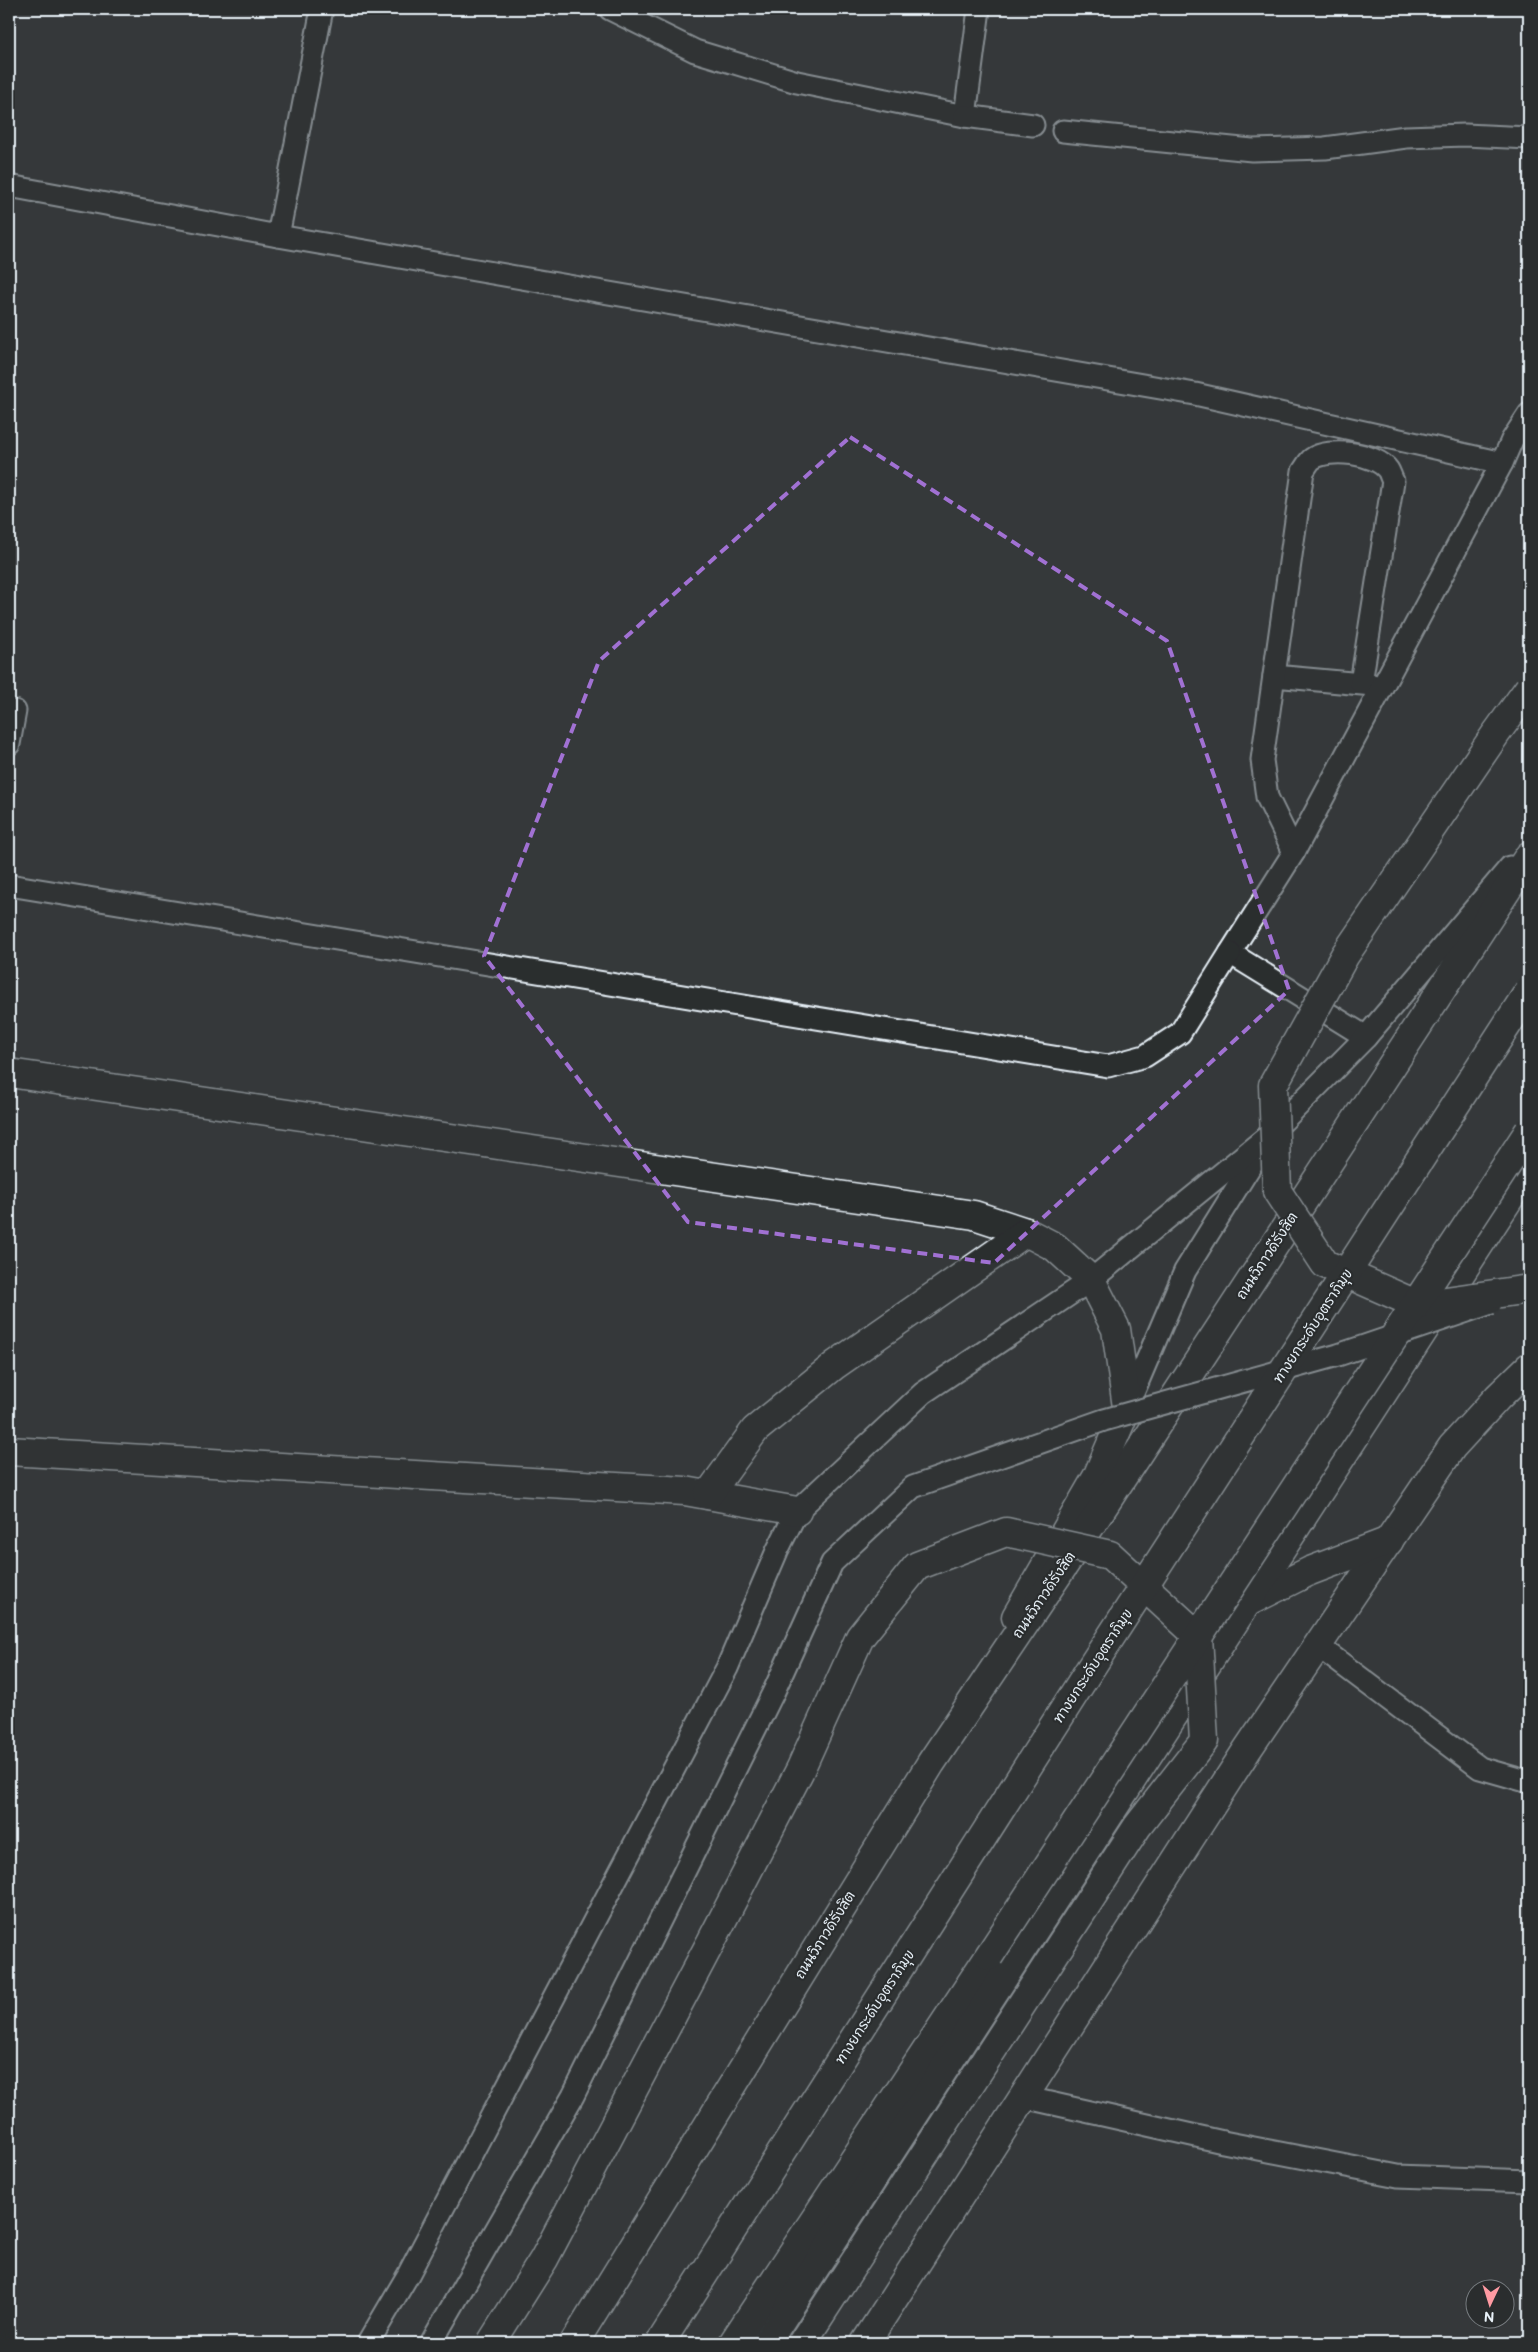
<svg xmlns="http://www.w3.org/2000/svg" width="1538" height="2352" viewBox="0 0 1538 2352" font-family="'Balsamiq Sans','Playpen Sans Thai',sans-serif">
<style>
.lines{fill:none;stroke-linecap:round;stroke-linejoin:round}
.lane-casing{stroke:#e8f1f8;stroke-width:25}
.street-casing{stroke:#e8f1f8;stroke-width:31}
.secondary-casing{stroke:#e8f1f8;stroke-width:31}
.highway-casing{stroke:#e8f1f8;stroke-width:31}
.lane{stroke:#2a2d2e;stroke-width:21}
.street{stroke:#2a2d2e;stroke-width:28}
.secondary{stroke:#2a2d2e;stroke-width:28}
.highway{stroke:#2a2d2e;stroke-width:28}
.lane-bridge-casing{stroke:#e8f1f8;stroke-width:25;stroke-linecap:butt}
.secondary-bridge-casing{stroke:#e8f1f8;stroke-width:31;stroke-linecap:butt}
.highway-bridge-casing{stroke:#e8f1f8;stroke-width:31;stroke-linecap:butt}
.lane-bridge{stroke:#2a2d2e;stroke-width:21}
.secondary-bridge{stroke:#2a2d2e;stroke-width:28}
.highway-bridge{stroke:#2a2d2e;stroke-width:28}
.marked{fill:none;stroke:#a171d3;stroke-width:4;stroke-dasharray:10 6;stroke-linejoin:round}
.labels{text-anchor:middle;dominant-baseline:central;stroke-width:4.5;stroke-linejoin:round;paint-order:stroke}
.street-label{font-size:14px;fill:#e8f1f8;stroke:#2a2d2e}
</style>
<rect width="100%" height="100%" fill="#35393a"/>
<filter id="ink" filterUnits="userSpaceOnUse"><feTurbulence type="fractalNoise" baseFrequency=".02" numOctaves="2"/><feDisplacementMap in="SourceGraphic" scale="10" xChannelSelector="R" yChannelSelector="G"/><feConvolveMatrix kernelMatrix="1 2 1 2 8 2 1 2 1" color-interpolation-filters="sRGB"/></filter>
<g filter="url(#ink)">
<g class="lines">
<defs>
<g id="lane">
<polyline points="610,9 695,51 797,82 965,116 979,9"/>
<polyline points="965,116 1033,125"/>
<polyline points="1063,131 1252,150 1325,148 1406,137 1465,135 1529,138"/>
<polyline points="9,186 278,236 1195,394 1502,463"/>
<polyline points="278,236 322,9"/>
<polyline points="1274,676 1373,685"/>
<path d="M1361 683 1393 481C1391 478 1390 473 1388 470 1376 453 1329 447 1312 459 1309 461 1306 467 1303 471L1262 760 1267 797 1294 852 1230 953 1366 1037"/>
<polyline points="9,744 15,711"/>
<polyline points="1294,852 1502,463 1512,440 1529,414"/>
<polyline points="9,885 1108,1066 1145,1056 1180,1033 1230,953"/>
<polyline points="1127,1407 1185,1271 1261,1149"/>
<polyline points="1318,1646 1480,1768 1529,1782"/>
<polyline points="1023,2097 1223,2142 1398,2176 1529,2181"/>
<polyline points="368,2343 408,2275 727,1668 777,1551 797,1511 923,1393 1091,1280 1268,1136 1366,1037 1510,867"/>
</g>
<g id="street">
<polyline points="9,1073 974,1215 1026,1232 1055,1247 1091,1280 1116,1329 1127,1407 1097,1477 1016,1617"/>
<polyline points="9,1451 685,1491 797,1511"/>
<polyline points="708,1495 755,1430 835,1365 1026,1232"/>
</g>
<polyline id="secondary" points="865,2343 1247,1750 1452,1447 1498,1397 1529,1367"/>
<g id="highway">
<polyline points="1248,1602 1310,1571 1389,1541"/>
<polyline points="574,2343 931,1763 1095,1519 1529,856"/>
<polyline points="733,2343 989,1956"/>
<polyline points="766,2343 1529,1168"/>
</g>
</defs>
<use href="#lane" class="lane-casing"/>
<use href="#street" class="street-casing"/>
<use href="#secondary" class="secondary-casing"/>
<use href="#highway" class="highway-casing"/>
<use href="#lane" class="lane"/>
<use href="#street" class="street"/>
<use href="#secondary" class="secondary"/>
<use href="#highway" class="highway"/>
<defs>
<polyline id="lane-bridge" points="431,2343 573,2096 774,1691 832,1563 913,1487 1104,1420 1338,1355 1491,1303"/>
<polyline id="secondary-bridge" points="491,2343 544,2259 712,1940 800,1770 860,1637 917,1566 1006,1532 1110,1555 1198,1636 1204,1741 1137,1827 802,2343"/>
<g id="highway-bridge">
<polyline points="1529,688 1495,735 1345,955 1273,1085 1277,1191 1325,1264 1418,1305 1529,1289"/>
<polyline points="989,1956 1529,1131"/>
<polyline points="660,2343 1088,1672 1529,991"/>
</g>
</defs>
<use href="#lane-bridge" class="lane-bridge-casing"/>
<use href="#secondary-bridge" class="secondary-bridge-casing"/>
<use href="#highway-bridge" class="highway-bridge-casing"/>
<use href="#lane-bridge" class="lane-bridge"/>
<use href="#secondary-bridge" class="secondary-bridge"/>
<use href="#highway-bridge" class="highway-bridge"/>
</g>
</g>
<path d="M0 0H1538V2352H0ZM850 437 1167 641 1289 990 994 1263 688 1222 484 956 599 661Z" fill="#35393a" fill-opacity=".55" fill-rule="evenodd"/>
<path class="marked" d="M850 437 1167 641 1289 990 994 1263 688 1222 484 956 599 661Z"/>
<g class="labels">
<g class="street-label">
<text transform="translate(1267 1256) rotate(-57)">ถนนวิภาวดีรังสิต</text>
<text transform="translate(1313 1326) rotate(-57)">ทางยกระดับอุตราภิมุข</text>
<text transform="translate(1044 1595) rotate(-56)">ถนนวิภาวดีรังสิต</text>
<text transform="translate(1093 1666) rotate(-57)">ทางยกระดับอุตราภิมุข</text>
<text transform="translate(825 1935) rotate(-58)">ถนนวิภาวดีรังสิต</text>
<text transform="translate(875 2007) rotate(-57)">ทางยกระดับอุตราภิมุข</text>
</g>
</g>
<rect width="1538" height="2352" fill="none" stroke="#2a2d2e" stroke-width="30"/>
<rect x="15" y="15" width="1508" height="2322" fill="none" stroke="#e8f1f8" stroke-width="2" filter="url(#ink)"/>
<g transform="translate(1490 2304) rotate(184)"><circle r="24" fill="#2a2d2e" stroke="#767b7f"/>
<path d="M0-4L9 19L0 12L-9 19Z" fill="#ff9aa2"/>
<text y="-8" font-size="14" font-weight="bold" text-anchor="middle" fill="#e8f1f8">N</text>
</g>
</svg>
